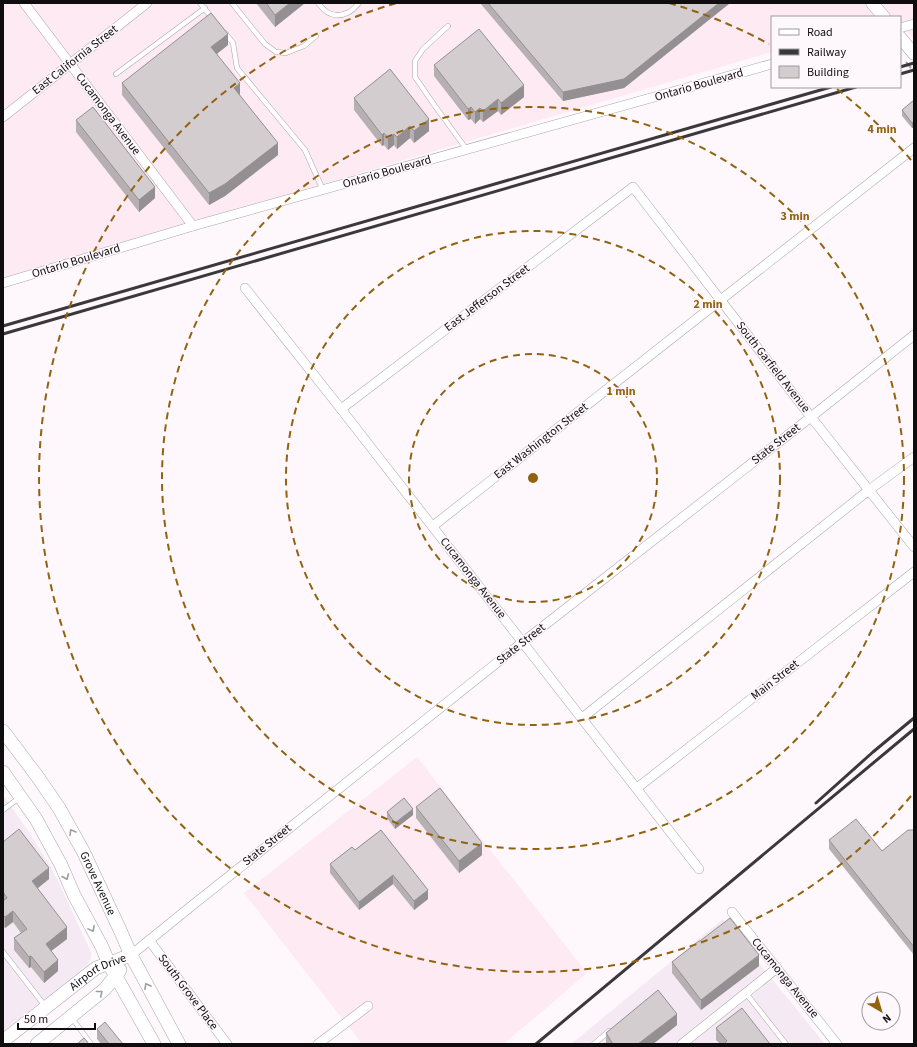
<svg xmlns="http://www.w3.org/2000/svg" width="917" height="1047" viewBox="0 0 917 1047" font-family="'Source Sans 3',sans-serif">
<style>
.built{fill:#f5e9f4}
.industrial{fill:#feeaf2}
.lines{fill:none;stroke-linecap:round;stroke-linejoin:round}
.service-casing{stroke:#aba6aa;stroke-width:5.5}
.minor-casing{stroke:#aba6aa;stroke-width:10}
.tertiary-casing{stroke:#aba6aa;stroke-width:13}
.secondary-casing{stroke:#aba6aa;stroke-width:14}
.path{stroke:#a39fa2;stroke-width:2;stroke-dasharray:3 2;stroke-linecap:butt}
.service{stroke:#fff;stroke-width:4.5}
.minor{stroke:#fff;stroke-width:9}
.tertiary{stroke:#fff;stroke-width:12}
.secondary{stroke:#fff;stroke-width:13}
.rail{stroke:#3b383a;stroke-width:3}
.wall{fill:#b6b0b3}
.shaded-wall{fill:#949092}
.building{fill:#d4cdd0;stroke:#949092}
.oneway{stroke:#9f9e9f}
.ring{fill:none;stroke:#92620f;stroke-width:2;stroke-dasharray:7 5}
.labels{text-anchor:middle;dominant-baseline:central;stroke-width:3;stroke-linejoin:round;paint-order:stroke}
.street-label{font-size:12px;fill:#0f0d0e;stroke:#fef8fd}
.centre{fill:#92620f;stroke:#fef8fd;stroke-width:2}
.ring-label{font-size:12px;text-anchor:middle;font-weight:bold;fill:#92620f;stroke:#fef8fd;stroke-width:3;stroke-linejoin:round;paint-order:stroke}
</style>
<rect width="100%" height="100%" fill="#fef8fd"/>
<g class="built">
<polygon points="3,795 28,831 48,862 59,883 91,952 91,958 88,964 84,968 3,1032"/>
<polygon points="723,919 825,1044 571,1044"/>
</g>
<g class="industrial">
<polygon points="3,3 914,3 914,40 900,23 900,17 894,16 892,17 772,17 772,52 3,278"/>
<polygon points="417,757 587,973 504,1044 362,1044 244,893"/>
</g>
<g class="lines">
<defs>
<g id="service">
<polyline points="200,3 212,18"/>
<polyline points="232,3 265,44 276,52 286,53 304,46 316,36"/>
<path d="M318 3C326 14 336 19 349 12 353 10 356 6 359 3"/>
<polyline points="448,26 423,49 415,61 415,77 435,106 467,150"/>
<polyline points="225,33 233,43 237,68 305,150 323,190"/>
<polyline points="116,74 205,8"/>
<polyline points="3,810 19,798"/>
<polyline points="3,952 45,1006"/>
<polyline points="745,992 786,1044"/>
<polyline points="72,1018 91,1044"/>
<polyline points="594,1044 609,1031"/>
</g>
<g id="minor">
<polyline points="24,3 193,226"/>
<polyline points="900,28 914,24"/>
<polyline points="3,117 147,3"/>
<polyline points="3,283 193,226 772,64"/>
<polyline points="245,288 341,409 699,869"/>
<polyline points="341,409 633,187 811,417 914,547"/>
<polyline points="433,526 914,148"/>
<polyline points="582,718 869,490 914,457"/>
<polyline points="637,788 914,572"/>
<polyline points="732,912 837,1044"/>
<polyline points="149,940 227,1044"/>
<polyline points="131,955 189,908 523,642 811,417 914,335"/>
<polyline points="318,1044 368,1006"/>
<polyline points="682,1044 777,968"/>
</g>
<g id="tertiary">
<polyline points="872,3 884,17"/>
<polyline points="900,37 914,54"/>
</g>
<g id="secondary">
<path id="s1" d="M3 731 37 776 59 808 83 851 120 930 131 955 179 1044"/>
<polyline points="3,772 36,819 61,865 74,895 102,947 109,964 154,1044"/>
<path id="s2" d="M3 1041 96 968 131 955"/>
<polyline points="37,1044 105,989 120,970"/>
</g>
</defs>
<use href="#service" class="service-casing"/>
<use href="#minor" class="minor-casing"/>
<use href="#tertiary" class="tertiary-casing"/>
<use href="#secondary" class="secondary-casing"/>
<polyline class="path" points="906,62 914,72"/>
<use href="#service" class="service"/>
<use href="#minor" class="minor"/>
<use href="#tertiary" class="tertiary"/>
<use href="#secondary" class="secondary"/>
<g class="rail">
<polyline points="900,67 914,63"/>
<polyline points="900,74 914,70"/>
<polyline points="3,326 831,87"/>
<polyline points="3,334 856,87"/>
<polyline points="816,803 873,752 914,718"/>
<polyline points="536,1044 914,729"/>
</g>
</g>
<g class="wall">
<polygon points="256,3 305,3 275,27"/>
<polygon points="480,3 730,3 624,88 563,101"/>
<polygon points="228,45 217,54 240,95 278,155 225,196 209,205 122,95 122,83"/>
<polygon points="434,65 524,97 501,115 498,111 483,122 480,119 475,124 471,119 468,120 434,76"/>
<polygon points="354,98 429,131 414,143 410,138 397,149 394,145 388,150 384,145 382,146 354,110"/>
<polygon points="914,100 914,127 912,128 902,116 902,110"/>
<polygon points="76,120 155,198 139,212 76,132"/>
<polygon points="416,807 482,855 459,873 416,818"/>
<polygon points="387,812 413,815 395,829 387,818"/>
<polygon points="381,830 428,899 414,910 393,884 359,910 330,873 330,864 355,850"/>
<polygon points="914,830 914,955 829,849 829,840 882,851"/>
<polygon points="3,842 49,879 37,888 67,939 51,951 58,971 44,983 31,967 29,968 14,950 14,938 21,933 13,922 5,928 3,926"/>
<polygon points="700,941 759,966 701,1010 672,973 672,962"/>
<polygon points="677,1025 653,1044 606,1044 606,1033"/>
<polygon points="716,1028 770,1044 720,1044 716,1040"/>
<polygon points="97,1029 123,1044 101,1044 97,1039"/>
</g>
<g class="shaded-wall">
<polygon points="290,3 305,3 275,27 275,15"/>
<polygon points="719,3 730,3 624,88 563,101 563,92"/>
<polygon points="228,34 228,45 211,58 211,47"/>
<polygon points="240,83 240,95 234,88"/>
<polygon points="524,85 524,97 501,115 501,103"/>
<polygon points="498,99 498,111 483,122 483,111"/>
<polygon points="471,107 471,119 468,120 468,109"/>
<polygon points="480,108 480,119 475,124 475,112"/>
<polygon points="429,119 429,131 414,143 414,131"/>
<polygon points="914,121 914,127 912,128 912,123"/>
<polygon points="410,126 410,138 397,149 397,137"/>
<polygon points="384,133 384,145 382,146 382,135"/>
<polygon points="394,134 394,145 388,150 388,138"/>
<polygon points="278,143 278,155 225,196 209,205 209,193"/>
<polygon points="155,187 155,198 139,212 139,200"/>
<polygon points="413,809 413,815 395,829 395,823"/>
<polygon points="482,843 482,855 459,873 459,861"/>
<polygon points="49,868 49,879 32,893 32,881"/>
<polygon points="393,875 393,884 359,910 359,902"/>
<polygon points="428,890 428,899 414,910 414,901"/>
<polygon points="13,911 13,922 5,928 5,917"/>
<polygon points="67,927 67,939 46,955 46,944"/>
<polygon points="759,955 759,966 701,1010 701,1000"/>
<polygon points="31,956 31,967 29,968 29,957"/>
<polygon points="58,960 58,971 44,983 44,972"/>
<polygon points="677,1014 677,1025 653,1044 638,1044"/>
</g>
<g class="building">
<polygon points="266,3 290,3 275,15"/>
<polygon points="488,3 719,3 624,79 563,92"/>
<polygon points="211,13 228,34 211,47 240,83 234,88 278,143 225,184 209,193 122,83"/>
<polygon points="479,29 524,85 501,103 498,99 483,111 480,108 475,112 471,107 468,109 434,65"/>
<polygon points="390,69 429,119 414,131 410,126 397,137 394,134 388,138 384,133 382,135 354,98"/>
<polygon points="914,100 914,121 912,123 902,110"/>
<polygon points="93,107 155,187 139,200 76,120"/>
<polygon points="440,788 482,843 459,861 416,807"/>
<polygon points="404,798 413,809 395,823 387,812"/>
<polygon points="856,819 882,851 908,830 914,830 914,947 829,840"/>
<polygon points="19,829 49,868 32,881 67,927 46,944 58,960 44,972 31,956 29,957 14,938 27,929 13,911 5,917 3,915 3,901 7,898 3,892 3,842"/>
<polygon points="381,830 428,890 414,901 393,875 359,902 330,864 352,847 355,850"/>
<polygon points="730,918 759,955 701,1000 672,962 699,941 700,941"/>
<polygon points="658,990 677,1014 638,1044 613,1044 606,1033"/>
<polygon points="742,1008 770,1044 724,1044 727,1041 716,1028"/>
<polygon points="105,1022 123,1044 109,1044 97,1029"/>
<polygon points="84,1038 89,1044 77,1044"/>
</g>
<defs><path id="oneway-chevron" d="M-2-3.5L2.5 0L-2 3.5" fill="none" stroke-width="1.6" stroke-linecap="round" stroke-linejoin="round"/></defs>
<g class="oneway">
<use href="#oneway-chevron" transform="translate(72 832) rotate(-120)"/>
<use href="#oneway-chevron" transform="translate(66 877) rotate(67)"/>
<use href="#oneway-chevron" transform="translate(92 929) rotate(62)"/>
<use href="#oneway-chevron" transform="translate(147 986) rotate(-119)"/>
<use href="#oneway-chevron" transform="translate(100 993) rotate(-39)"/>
</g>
<g class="ring">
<circle cx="533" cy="478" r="124"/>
<circle cx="533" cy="478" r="247"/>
<circle cx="533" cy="478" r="371"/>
<path d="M911 796A494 494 0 1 1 397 3M669 3A494 494 0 0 1 769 44M837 89A494 494 0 0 1 911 160"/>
</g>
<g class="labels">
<g class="street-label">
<text transform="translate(75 60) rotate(-38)">East California Street</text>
<text transform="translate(699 85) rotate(-16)">Ontario Boulevard</text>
<text transform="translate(108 114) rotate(53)">Cucamonga Avenue</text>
<text transform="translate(387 172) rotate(-16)">Ontario Boulevard</text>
<text transform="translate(76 261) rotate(-17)">Ontario Boulevard</text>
<text transform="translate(487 298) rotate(-37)">East Jefferson Street</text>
<text transform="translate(773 367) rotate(52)">South Garfield Avenue</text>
<text transform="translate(541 441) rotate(-38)">East Washington Street</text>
<text transform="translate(776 444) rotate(-38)">State Street</text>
<text transform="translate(473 578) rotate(52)">Cucamonga Avenue</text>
<text transform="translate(521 644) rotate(-38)">State Street</text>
<text transform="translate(775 680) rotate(-38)">Main Street</text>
<text transform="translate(267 845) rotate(-39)">State Street</text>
<text stroke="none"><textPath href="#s1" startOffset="180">Grove Avenue</textPath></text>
<text stroke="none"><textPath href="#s2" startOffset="118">Airport Drive</textPath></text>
<text transform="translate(785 978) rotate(51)">Cucamonga Avenue</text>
<text transform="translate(188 992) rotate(53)">South Grove Place</text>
</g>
</g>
<circle cx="533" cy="478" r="6" class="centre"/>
<g class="ring-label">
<text x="882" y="133">4 min</text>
<text x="795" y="220">3 min</text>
<text x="708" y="308">2 min</text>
<text x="621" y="395">1 min</text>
</g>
<rect width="917" height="1047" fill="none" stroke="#0f0d0e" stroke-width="8"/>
<rect x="771" y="16" width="130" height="72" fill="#fef8fd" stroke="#9e9a9d"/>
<rect x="779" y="29" width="20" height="6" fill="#ffffff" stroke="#9e9a9d"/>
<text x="807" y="36" font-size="12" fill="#0f0d0e">Road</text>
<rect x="779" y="49" width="20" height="6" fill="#3b383a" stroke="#9e9a9d"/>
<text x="807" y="56" font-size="12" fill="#0f0d0e">Railway</text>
<rect x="779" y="66" width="20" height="12" fill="#d4cdd0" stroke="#9e9a9d"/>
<text x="807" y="76" font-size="12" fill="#0f0d0e">Building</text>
<g transform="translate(881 1011) rotate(142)"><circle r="19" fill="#fef8fd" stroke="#9e9a9d"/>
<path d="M0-3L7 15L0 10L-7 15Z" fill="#92620f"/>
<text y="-6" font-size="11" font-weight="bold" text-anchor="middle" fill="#0f0d0e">N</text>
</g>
<path d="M18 1023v6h77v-6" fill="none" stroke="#0f0d0e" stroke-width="2"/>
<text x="24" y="1023" font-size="12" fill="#0f0d0e" stroke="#fef8fd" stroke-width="3" paint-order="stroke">50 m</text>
</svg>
